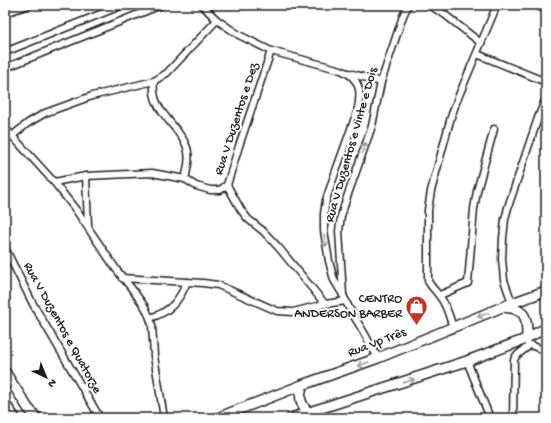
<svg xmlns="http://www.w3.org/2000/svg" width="551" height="423" viewBox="0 0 551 423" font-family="'Gochi Hand',sans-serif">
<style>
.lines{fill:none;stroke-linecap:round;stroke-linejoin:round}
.street-casing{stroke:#1c1c1c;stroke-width:9}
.secondary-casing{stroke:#1c1c1c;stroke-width:12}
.street{stroke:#fff;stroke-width:6}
.secondary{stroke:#fff;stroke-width:9}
.oneway{stroke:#999}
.labels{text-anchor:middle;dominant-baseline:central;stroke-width:4;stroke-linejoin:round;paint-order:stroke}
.street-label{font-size:13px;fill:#1c1c1c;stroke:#fff}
.poi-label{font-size:13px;fill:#1c1c1c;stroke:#fff;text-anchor:end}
</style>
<rect width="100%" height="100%" fill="#fff"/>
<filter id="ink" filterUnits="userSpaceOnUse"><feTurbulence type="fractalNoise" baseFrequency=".025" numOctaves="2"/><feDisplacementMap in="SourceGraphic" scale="8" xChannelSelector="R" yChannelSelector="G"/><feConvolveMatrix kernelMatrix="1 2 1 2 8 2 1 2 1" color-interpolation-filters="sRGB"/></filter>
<g filter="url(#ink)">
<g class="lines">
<defs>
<g id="street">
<path d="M202 5 217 20 239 35 271 51 341 70C361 78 362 93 357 112L333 179 326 200 324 214V231L329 261 334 280 343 295 349 308 363 331 378 358"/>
<polyline points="429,5 444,14 481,43"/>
<polyline points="532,5 546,9"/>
<polyline points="5,13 29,5"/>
<polyline points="5,52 123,5"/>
<polyline points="477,54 546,82"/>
<polyline points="5,68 161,5"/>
<polyline points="349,73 381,82"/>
<path d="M154 81C151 106 167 116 180 135 184 140 187 145 188 152 190 161 187 170 185 179"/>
<polyline points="5,128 54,182 76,210 116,269 132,289 145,307 150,318 152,325 154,356 164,418"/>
<polyline points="12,136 28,123 45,113 92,96 154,81 167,73 217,20"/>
<polyline points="86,176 88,226"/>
<polyline points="54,182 86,176 152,173 185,179 196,186 210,190 220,190 227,185 239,146 271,51"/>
<polyline points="227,185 241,210 248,219 263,231 279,248 325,304"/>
<polyline points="5,248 33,304 100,418"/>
<polyline points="122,278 203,283 218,285 277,311 293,312 325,304 346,301"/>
<polyline points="343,295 339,231 341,216 347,197 358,166 372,126 381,82 403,16 408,5"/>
<polyline points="440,295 468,283 474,209 477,191 494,129"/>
<polyline points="512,303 504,280 502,259 503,238 505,219 509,204 538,118 546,98"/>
<path d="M150 318C170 312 179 301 187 282"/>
<path d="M453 327C449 317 447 305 440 297 436 291 431 287 428 281V210L431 191 451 117 457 100 497 5"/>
<polyline points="528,344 546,351"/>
<polyline points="467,361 490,418"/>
<polyline points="513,418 514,360 516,356 530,345"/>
</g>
<g id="secondary">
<path d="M504 307C527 309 527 318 527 338"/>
<polyline points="5,372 28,408 37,418"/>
<path d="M302 385C299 399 300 402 308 413"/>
<polyline points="5,404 15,418"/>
<polyline points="217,418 302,385 378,358 512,303 546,291"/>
<polyline points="291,418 467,361 521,341 546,328"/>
</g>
</defs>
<use href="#street" class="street-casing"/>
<use href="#secondary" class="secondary-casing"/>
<use href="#street" class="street"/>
<use href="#secondary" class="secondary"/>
</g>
<defs><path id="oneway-shaft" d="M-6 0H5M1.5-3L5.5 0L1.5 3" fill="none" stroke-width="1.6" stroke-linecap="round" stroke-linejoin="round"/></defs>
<g class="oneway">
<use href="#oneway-shaft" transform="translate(364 148) rotate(-72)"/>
<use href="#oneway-shaft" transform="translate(325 241) rotate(81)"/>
<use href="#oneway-shaft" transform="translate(483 315) rotate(158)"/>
<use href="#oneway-shaft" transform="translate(363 364) rotate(160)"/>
<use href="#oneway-shaft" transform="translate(409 381) rotate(-18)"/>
</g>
</g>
<defs>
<symbol id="shop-pin" viewBox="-11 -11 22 30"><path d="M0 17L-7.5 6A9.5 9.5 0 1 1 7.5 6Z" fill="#c8321e" stroke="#fff"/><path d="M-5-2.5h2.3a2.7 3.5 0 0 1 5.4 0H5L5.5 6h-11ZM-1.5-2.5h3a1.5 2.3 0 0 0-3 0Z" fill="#fff"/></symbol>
</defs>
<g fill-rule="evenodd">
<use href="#shop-pin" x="404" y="294" width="25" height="34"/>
</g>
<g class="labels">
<g class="street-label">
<text transform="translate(237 119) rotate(-72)">Rua V Duzentos e Dez</text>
<text transform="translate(352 145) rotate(-74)">Rua V Duzentos e Vinte e Dois</text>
<text transform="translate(62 328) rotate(61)">Rua V Duzentos e Quatorze</text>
<text transform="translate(377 343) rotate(-21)">Rua Vp Três</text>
</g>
<g class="poi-label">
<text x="402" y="299">CENTRO<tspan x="402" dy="15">ANDERSON BARBER</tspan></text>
</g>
</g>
<rect width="551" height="423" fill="none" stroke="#fff" stroke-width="20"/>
<rect x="10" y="10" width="531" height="403" fill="none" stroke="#1c1c1c" stroke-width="1.5" filter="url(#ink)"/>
<g transform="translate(46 377) rotate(136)" stroke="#ffffff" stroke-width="3" paint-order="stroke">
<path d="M0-3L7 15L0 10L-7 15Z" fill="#1c1c1c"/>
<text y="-6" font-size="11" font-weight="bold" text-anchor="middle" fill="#1c1c1c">N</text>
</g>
</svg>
